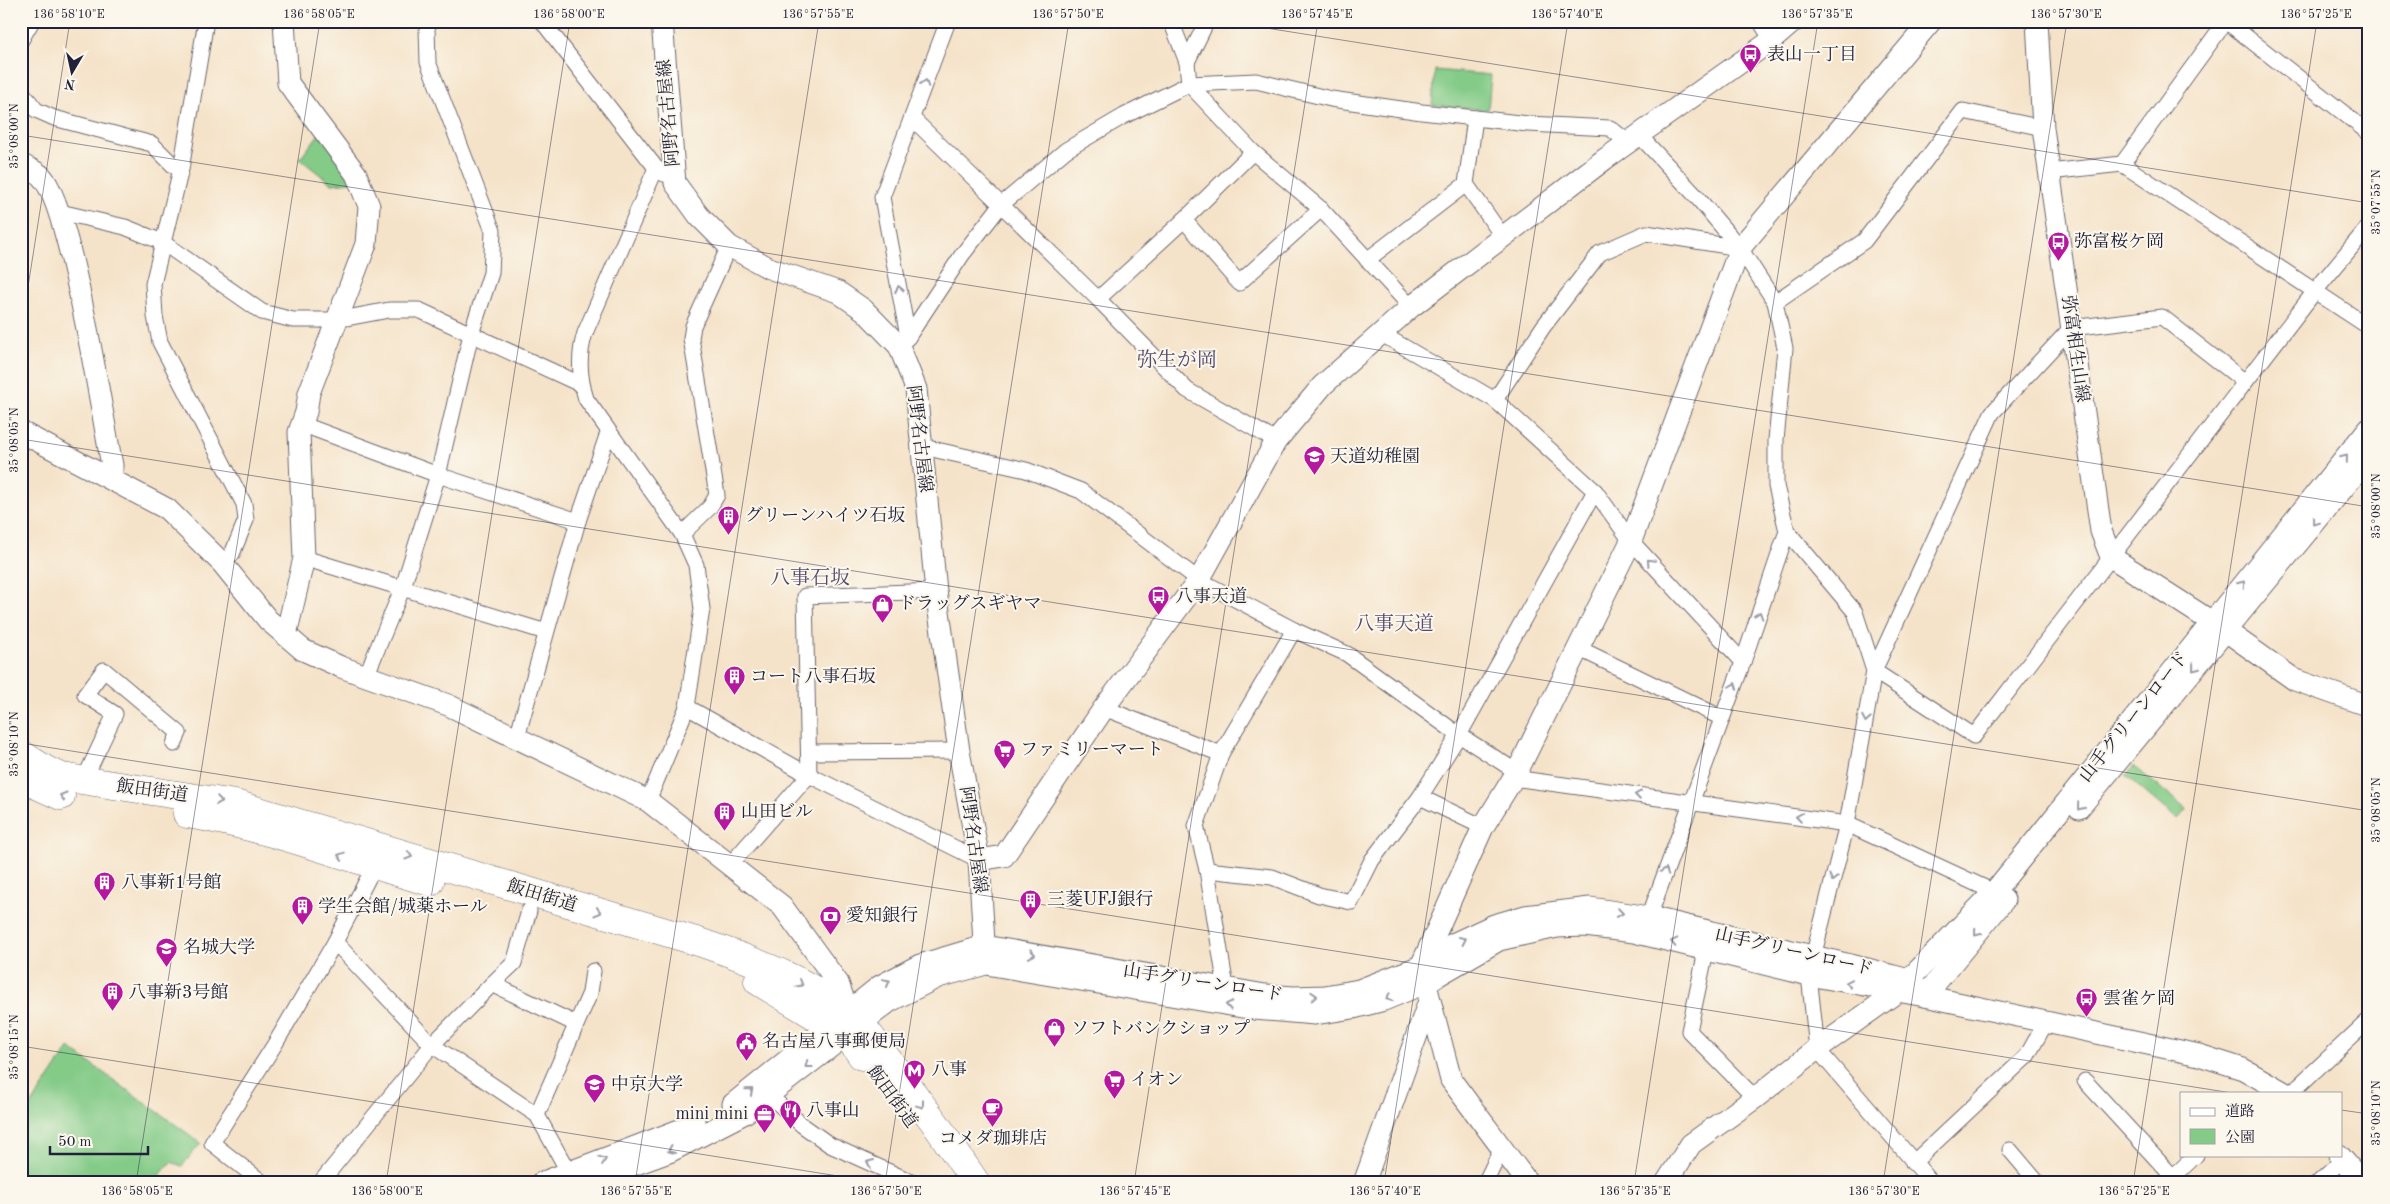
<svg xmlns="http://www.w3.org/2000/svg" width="2390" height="1204" viewBox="0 0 2390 1204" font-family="'Old Standard TT','Noto Serif JP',serif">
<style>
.green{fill:#83cb87;stroke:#527661}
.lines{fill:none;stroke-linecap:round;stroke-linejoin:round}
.street-casing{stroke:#6c666d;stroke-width:17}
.secondary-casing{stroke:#6c666d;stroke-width:23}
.highway-casing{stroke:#6c666d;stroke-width:29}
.street{stroke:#fff;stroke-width:15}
.secondary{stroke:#fff;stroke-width:21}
.highway{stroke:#fff;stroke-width:28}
.oneway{stroke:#9c9ca7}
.ticks{fill:none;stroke:#22223b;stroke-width:1;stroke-opacity:0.45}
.labels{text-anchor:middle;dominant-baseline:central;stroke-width:4;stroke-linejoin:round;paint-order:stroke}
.poi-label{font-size:18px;fill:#22223b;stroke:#fbf7ec;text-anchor:start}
.street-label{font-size:18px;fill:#22223b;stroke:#fbf7ec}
.quarter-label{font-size:20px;fill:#564b6e;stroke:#fbf7ec}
.neatline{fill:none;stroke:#22223b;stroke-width:2}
.ticks-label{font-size:12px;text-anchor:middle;fill:#22223b}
</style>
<rect width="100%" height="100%" fill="#fbf7ec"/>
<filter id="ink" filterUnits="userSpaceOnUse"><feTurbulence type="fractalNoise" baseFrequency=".02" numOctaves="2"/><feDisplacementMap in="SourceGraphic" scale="10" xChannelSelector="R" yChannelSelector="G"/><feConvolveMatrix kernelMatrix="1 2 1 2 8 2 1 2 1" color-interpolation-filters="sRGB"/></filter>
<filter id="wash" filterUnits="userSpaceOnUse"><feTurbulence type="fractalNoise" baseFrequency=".0096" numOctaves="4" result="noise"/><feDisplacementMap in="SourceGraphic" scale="20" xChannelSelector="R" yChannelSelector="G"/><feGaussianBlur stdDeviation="1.12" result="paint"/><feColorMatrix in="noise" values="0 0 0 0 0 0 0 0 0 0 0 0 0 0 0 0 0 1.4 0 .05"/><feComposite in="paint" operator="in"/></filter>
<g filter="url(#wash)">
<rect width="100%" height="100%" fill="#f5e3c9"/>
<g class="green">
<polygon points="1435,70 1491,75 1488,110 1432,105"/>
<polygon points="321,131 351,182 332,184 300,159"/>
<polygon points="2134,766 2187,810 2178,820 2126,776"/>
<polygon points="69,1048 201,1143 182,1166 171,1162 154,1182 138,1179 134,1183 21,1183 21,1120"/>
</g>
</g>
<g filter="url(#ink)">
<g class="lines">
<defs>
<g id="street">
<polyline points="206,21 181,169 153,284 155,316 160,342 244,504 246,520 232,554 222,563"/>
<polyline points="542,21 656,168 664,174"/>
<polyline points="1171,21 1187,62 1189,84 1253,152 1321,209 1411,307"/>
<polyline points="1760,21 1772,40"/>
<polyline points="2226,21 2369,133"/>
<polyline points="2368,21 2369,22"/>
<polyline points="21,40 32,21"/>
<polyline points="1187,62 1207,21"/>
<polyline points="21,91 36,110 54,118 152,144 174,166 181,169"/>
<polyline points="912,118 1098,299 1187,390 1276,441"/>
<polyline points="1475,118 1466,184 1503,237"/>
<polyline points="1639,135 1696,196 1740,248 1775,302 1785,348 1776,440 1776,486 1787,531 1855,612 1874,671 1974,736 2315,291 2369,226"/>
<polyline points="2122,164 2226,21"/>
<polyline points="2049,172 2122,164 2369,327"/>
<polyline points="60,212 125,227 162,242 262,312 293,320 336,320 389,310 419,310 582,385"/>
<polyline points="1184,220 1239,283 1321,209"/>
<polyline points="1367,260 1466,184"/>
<polyline points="1098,299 1184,220 1253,152"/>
<polyline points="1775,302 1864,241 1963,111 2043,128"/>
<polyline points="1380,333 1495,400 1595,491 1631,541 1743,662 1649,917"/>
<polyline points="908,337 882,197 948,21"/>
<polyline points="899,346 908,337 962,255 1001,205 1066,150 1124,116 1189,84 1256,81 1331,99 1422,112 1528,124 1610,128 1629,143"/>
<polyline points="1495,400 1543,327 1600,253 1646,233 1740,248"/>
<polyline points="301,424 438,475 578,521"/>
<polyline points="923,447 1026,470 1081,491 1199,580 1294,630 1347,654 1459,735 1517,772"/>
<polyline points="682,534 710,507 717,495 691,338 693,326 729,246"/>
<polyline points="304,558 546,632"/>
<polyline points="1578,648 1722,718"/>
<polyline points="1743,662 1787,531"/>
<polyline points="366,676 403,587 438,475 471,334 491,273 493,231 428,62 427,28 430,21"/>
<polyline points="687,707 809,775 979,860"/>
<polyline points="1104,708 1221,754"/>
<polyline points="517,737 578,521 608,433"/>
<polyline points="810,752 959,751"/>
<polyline points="1513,778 1847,824 1994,892"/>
<polyline points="83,782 115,714 85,695 104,670 179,733 174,744"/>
<polyline points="1420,797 1483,827"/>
<path d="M648 801 687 707 702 609 696 565 682 534 586 399C579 376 578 356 585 333L656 168"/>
<polyline points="729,866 809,775 805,596 936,591"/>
<polyline points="1207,870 1272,877 1319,895 1351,902 1372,860 1420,797 1459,735 1595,491"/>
<polyline points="335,942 432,1045 537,1115 569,1173"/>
<polyline points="1706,951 1689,1031 1755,1098"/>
<polyline points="1813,957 1847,824 1874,671 1992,413 2071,328 2162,317 2245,382"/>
<polyline points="1809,975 1817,1049 1932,1183"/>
<polyline points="492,984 514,963 529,911"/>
<polyline points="1226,988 1207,870 1196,826 1221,754 1294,630"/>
<polyline points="2085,1081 2173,1177"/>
<polyline points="2291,1093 2369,1020"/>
<polyline points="769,1095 802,1125 830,1145 914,1183"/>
<polyline points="537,1115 590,993 593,971"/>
<polyline points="2010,1150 2038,1183"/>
<polyline points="1913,1163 2027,1056 2046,1022"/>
<polyline points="263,1183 212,1143 275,1044 335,942 378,859"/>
<polyline points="320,1183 432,1045 492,984 576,1024"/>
<polyline points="1485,1183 1501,1150"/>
<polyline points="2167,1183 2196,1155"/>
<polyline points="2318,1183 2343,1160"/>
</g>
<g id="secondary">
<polyline points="284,21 288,83 356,174 369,206 366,244 309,393 306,412 299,432 304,558 286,635"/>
<polyline points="662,21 675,183 699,216 729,246 769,268 838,292 864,310 899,346 916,389 936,591 959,751 979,860 985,959"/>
<polyline points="2037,21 2043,128 2101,531 2111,557 2226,631 2295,680 2369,706"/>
<path d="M21 164C27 168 36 171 41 176 70 203 102 415 112 465V478"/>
<polyline points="21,432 167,509 222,563 268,620 303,650 341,667 448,705 648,801 782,906 838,983 848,1012"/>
<polyline points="2079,808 2369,457"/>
<polyline points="979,860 1004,856 1104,708 1199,580 1276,441 1323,385 1411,307 1605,159 1772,40 1794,21"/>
<polyline points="1925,996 2004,900"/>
<polyline points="733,1104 880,986 920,965 984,946 1265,995 1294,997 1325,996 1359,990 1421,966 1453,944 1494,925 1525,916 1590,908 1649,917 1867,969 1909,980 1922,993"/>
<polyline points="2339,1155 2363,1183"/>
<polyline points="541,1183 695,1124"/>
<polyline points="584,1183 669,1152 745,1113 890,1001 938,977 986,964 1254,1009 1315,1014 1353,1008 1384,1000 1425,983 1499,940 1557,927 1585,926 1634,932 1809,975 1925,996 2199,1055 2243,1069 2285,1093"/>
<polyline points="1364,1183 1429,1001"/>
<polyline points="1528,1183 1451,1080 1421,966 1483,827 1517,772 1631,541 1740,248 1931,21"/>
<polyline points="1666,1183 1691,1144 1755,1098 1817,1049 1897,992 1994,892 2369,428"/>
</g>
<g id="highway">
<path d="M21 754 46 770 62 777 235 804 699 942C754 961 818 983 861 1024L935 1123 976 1183"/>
<polyline points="21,778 61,796"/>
<path d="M187 814C270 827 350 859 430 882"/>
<polyline points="758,981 847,1035 862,1056"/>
</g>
</defs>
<use href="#street" class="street-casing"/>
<use href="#secondary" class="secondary-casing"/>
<use href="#highway" class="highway-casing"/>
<use href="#street" class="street"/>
<use href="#secondary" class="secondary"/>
<use href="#highway" class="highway"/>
</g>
<defs><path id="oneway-chevron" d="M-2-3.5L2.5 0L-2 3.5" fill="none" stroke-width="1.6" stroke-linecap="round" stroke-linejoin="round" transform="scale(1.25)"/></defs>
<g class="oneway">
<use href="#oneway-chevron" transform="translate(925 83) rotate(-70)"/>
<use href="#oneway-chevron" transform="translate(899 289) rotate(-101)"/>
<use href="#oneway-chevron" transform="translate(2345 458) rotate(-51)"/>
<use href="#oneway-chevron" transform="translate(2315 522) rotate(129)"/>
<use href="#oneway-chevron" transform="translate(1650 562) rotate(-133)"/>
<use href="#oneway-chevron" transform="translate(2242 584) rotate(-51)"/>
<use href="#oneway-chevron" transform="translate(1759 615) rotate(-71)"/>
<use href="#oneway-chevron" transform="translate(2195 668) rotate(129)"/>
<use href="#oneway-chevron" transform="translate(1734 686) rotate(-69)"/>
<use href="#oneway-chevron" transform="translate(1866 719) rotate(100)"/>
<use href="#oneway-chevron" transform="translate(1638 795) rotate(-172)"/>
<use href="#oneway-chevron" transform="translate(63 796) rotate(-164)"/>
<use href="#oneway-chevron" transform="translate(219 801) rotate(9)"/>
<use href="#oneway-chevron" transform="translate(2080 807) rotate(129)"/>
<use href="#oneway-chevron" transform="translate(1799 817) rotate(-172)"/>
<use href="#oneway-chevron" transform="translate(341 856) rotate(-162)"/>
<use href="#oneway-chevron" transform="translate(409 856) rotate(17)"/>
<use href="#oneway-chevron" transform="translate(1665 871) rotate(-71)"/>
<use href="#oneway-chevron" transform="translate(1833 878) rotate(104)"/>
<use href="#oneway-chevron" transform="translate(598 912) rotate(17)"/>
<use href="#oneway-chevron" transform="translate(1620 913) rotate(8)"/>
<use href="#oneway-chevron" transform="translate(1977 933) rotate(129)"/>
<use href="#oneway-chevron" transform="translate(1463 940) rotate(-25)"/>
<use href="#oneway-chevron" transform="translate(1674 942) rotate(-167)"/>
<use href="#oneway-chevron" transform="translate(1032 954) rotate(10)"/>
<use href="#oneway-chevron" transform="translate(887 982) rotate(-28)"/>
<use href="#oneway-chevron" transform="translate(1849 983) rotate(-169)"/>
<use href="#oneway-chevron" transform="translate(800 984) rotate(30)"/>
<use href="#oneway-chevron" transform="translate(1314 996) rotate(-3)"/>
<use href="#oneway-chevron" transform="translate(1389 998) rotate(159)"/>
<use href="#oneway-chevron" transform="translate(1229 1005) rotate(-170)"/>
<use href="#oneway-chevron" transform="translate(808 1065) rotate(142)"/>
<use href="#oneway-chevron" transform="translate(750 1091) rotate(-40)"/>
<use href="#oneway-chevron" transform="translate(921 1105) rotate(53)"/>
<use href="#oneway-chevron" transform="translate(671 1150) rotate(156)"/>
<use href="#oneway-chevron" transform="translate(603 1160) rotate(-20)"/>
<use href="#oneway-chevron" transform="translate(870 1163) rotate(-156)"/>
</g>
</g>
<path class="ticks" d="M1222 21 2369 203M21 135 2369 507M21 331 70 21M21 439 2369 811M21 743 2232 1093M21 1046 882 1183M2341 1110 2369 1114M136 1183 320 21M386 1183 570 21M635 1183 819 21M885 1183 1069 21M1134 1183 1318 21M1384 1183 1568 21M1634 1183 1818 21M1883 1183 2067 21M2133 1183 2317 21"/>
<defs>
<symbol id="bus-pin" viewBox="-11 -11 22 30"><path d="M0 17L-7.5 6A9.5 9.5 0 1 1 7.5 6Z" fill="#b5179e" stroke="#fbf7ec"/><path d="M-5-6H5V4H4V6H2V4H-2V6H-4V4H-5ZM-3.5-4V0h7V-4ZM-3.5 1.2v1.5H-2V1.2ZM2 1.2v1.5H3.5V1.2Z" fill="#fff"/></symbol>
<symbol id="school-pin" viewBox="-11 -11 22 30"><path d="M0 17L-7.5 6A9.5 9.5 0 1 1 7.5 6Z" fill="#b5179e" stroke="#fbf7ec"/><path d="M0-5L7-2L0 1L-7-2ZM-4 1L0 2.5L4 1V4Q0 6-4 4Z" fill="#fff"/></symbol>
<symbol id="building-pin" viewBox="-11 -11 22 30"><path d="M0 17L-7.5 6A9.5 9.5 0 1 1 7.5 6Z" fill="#b5179e" stroke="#fbf7ec"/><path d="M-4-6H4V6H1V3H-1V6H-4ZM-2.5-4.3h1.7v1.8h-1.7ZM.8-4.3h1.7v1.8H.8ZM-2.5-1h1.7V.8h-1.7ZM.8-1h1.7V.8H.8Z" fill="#fff"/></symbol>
<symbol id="shop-pin" viewBox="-11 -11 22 30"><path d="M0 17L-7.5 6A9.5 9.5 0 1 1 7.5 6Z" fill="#b5179e" stroke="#fbf7ec"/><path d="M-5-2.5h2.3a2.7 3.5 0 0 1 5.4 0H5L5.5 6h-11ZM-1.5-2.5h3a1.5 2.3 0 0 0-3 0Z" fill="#fff"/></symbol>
<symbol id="supermarket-pin" viewBox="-11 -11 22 30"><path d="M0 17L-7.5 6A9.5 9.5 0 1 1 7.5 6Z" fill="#b5179e" stroke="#fbf7ec"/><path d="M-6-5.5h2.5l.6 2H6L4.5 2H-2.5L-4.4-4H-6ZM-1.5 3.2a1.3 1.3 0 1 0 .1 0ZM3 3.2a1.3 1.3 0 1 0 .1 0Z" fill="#fff"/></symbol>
<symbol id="bank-pin" viewBox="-11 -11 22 30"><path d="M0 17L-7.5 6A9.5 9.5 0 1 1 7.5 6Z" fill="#b5179e" stroke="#fbf7ec"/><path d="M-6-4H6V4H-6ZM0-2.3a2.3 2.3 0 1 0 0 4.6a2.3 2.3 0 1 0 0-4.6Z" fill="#fff"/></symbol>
<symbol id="university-pin" viewBox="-11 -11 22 30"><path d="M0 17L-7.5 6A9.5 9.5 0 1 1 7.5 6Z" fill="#b5179e" stroke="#fbf7ec"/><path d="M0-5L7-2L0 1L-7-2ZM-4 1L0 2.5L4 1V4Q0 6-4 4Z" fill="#fff"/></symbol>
<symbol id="civic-pin" viewBox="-11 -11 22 30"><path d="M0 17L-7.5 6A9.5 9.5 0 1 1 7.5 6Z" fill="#b5179e" stroke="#fbf7ec"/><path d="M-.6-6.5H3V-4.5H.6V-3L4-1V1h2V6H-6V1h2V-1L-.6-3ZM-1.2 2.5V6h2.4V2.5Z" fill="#fff"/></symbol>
<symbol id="metro-pin" viewBox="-11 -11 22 30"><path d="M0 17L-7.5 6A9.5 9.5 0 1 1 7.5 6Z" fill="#b5179e" stroke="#fbf7ec"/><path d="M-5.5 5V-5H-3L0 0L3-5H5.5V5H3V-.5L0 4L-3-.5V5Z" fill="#fff"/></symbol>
<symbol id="cafe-pin" viewBox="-11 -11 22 30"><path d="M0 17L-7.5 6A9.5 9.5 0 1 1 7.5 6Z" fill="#b5179e" stroke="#fbf7ec"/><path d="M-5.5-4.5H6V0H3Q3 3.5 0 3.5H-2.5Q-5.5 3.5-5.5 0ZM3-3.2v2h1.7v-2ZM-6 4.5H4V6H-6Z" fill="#fff"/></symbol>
<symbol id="restaurant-pin" viewBox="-11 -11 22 30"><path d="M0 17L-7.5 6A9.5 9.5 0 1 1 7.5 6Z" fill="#b5179e" stroke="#fbf7ec"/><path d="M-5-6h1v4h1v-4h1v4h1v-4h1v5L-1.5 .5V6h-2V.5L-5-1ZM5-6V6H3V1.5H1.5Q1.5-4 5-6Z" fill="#fff"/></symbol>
<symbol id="office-pin" viewBox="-11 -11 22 30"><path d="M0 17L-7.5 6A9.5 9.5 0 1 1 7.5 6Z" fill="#b5179e" stroke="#fbf7ec"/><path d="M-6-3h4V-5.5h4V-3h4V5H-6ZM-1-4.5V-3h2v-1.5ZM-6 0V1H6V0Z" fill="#fff"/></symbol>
</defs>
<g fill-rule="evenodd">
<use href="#bus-pin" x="1738" y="42" width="25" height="34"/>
<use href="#bus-pin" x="2046" y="230" width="25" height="34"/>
<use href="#school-pin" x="1302" y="444" width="25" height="34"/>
<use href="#building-pin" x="716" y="504" width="25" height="34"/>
<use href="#bus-pin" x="1146" y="584" width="25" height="34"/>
<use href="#shop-pin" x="870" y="592" width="25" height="34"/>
<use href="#building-pin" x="722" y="664" width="25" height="34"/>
<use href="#supermarket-pin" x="992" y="738" width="25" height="34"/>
<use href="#building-pin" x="712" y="800" width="25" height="34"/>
<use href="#building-pin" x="92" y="870" width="25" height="34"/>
<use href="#building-pin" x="1018" y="888" width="25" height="34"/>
<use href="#building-pin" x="290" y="894" width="25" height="34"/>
<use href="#bank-pin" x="818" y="904" width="25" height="34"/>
<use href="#university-pin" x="154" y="936" width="25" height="34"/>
<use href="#building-pin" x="100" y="980" width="25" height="34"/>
<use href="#bus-pin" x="2074" y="986" width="25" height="34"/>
<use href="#shop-pin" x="1042" y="1016" width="25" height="34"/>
<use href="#civic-pin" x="734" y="1030" width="25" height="34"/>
<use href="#metro-pin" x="902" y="1058" width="25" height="34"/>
<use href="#supermarket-pin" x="1102" y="1068" width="25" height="34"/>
<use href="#university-pin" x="582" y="1072" width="25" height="34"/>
<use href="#cafe-pin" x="980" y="1096" width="25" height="34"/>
<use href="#restaurant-pin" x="778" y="1098" width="25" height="34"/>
<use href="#office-pin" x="752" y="1102" width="25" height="34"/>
</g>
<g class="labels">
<g class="poi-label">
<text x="1767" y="55">表山一丁目</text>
<text x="2074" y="242">弥富桜ケ岡</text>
<text x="1330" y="457">天道幼稚園</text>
<text x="745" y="516">グリーンハイツ石坂</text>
<text x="1175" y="597">八事天道</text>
<text x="898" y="604">ドラッグスギヤマ</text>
<text x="750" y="677">コート八事石坂</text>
<text x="1020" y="750">ファミリーマート</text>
<text x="741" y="812">山田ビル</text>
<text x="121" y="883">八事新1号館</text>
<text x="1047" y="900">三菱UFJ銀行</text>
<text x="318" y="907">学生会館/城薬ホール</text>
<text x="846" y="916">愛知銀行</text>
<text x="183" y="948">名城大学</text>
<text x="128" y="993">八事新3号館</text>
<text x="2103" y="999">雲雀ケ岡</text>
<text x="1071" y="1029">ソフトバンクショップ</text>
<text x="762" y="1042">名古屋八事郵便局</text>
<text x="931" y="1070">八事</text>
<text x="1130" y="1080">イオン</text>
<text x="611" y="1085">中京大学</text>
<text x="806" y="1111">八事山</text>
<text x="748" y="1114" text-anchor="end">mini mini</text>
<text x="993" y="1139" text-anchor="middle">コメダ珈琲店</text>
</g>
<g class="street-label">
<text transform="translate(669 113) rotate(-95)">阿野名古屋線</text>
<text transform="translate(2075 349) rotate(82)">弥富相生山線</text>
<text transform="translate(919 439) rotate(83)">阿野名古屋線</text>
<text transform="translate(2134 717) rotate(-51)">山手グリーンロード</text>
<text transform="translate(152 791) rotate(8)">飯田街道</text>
<text transform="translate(973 840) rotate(82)">阿野名古屋線</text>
<text transform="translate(542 896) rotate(17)">飯田街道</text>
<text transform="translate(1794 952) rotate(13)">山手グリーンロード</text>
<text transform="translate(1203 983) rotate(9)">山手グリーンロード</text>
<text transform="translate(892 1097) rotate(54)">飯田街道</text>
</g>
<g class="quarter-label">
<text x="1177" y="361">弥生が岡</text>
<text x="810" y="579">八事石坂</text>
<text x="1394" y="625">八事天道</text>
</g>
</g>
<rect width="2390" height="1204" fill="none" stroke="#fbf7ec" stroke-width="55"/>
<rect x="2180" y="1092" width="162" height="65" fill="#fbf7ec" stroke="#a4a2a5"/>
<rect x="2190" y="1108" width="25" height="8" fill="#ffffff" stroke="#a4a2a5"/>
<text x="2225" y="1116" font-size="15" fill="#22223b">道路</text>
<rect x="2190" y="1129" width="25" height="15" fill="#83cb87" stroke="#a4a2a5"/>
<text x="2225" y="1142" font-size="15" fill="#22223b">公園</text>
<g transform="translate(72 72) rotate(189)" stroke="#fbf7ec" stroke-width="4" paint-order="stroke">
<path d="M0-4L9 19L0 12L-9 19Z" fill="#22223b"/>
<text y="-8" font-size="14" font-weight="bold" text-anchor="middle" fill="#22223b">N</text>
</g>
<path d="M50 1146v8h98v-8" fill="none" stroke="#22223b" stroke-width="2.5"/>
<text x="58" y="1146" font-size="15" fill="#22223b" stroke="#fbf7ec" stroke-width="4" paint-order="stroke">50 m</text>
<rect x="28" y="28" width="2334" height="1148" class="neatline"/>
<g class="ticks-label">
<text x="69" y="18">136°58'10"E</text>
<text x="319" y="18">136°58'05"E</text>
<text x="569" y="18">136°58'00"E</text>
<text x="818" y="18">136°57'55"E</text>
<text x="1068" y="18">136°57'50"E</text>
<text x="1317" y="18">136°57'45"E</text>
<text x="1567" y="18">136°57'40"E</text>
<text x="1817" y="18">136°57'35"E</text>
<text x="2066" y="18">136°57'30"E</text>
<text x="2316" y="18">136°57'25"E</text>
<text transform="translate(14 136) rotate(-90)" y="4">35°08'00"N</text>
<text transform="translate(2376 202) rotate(-90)" y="4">35°07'55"N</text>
<text transform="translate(14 440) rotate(-90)" y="4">35°08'05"N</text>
<text transform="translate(2376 506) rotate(-90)" y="4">35°08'00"N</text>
<text transform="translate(14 744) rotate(-90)" y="4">35°08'10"N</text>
<text transform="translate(2376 810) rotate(-90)" y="4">35°08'05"N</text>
<text transform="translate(14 1047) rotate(-90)" y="4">35°08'15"N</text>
<text transform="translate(2376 1113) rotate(-90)" y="4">35°08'10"N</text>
<text x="137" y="1195">136°58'05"E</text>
<text x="387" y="1195">136°58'00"E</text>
<text x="636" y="1195">136°57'55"E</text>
<text x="886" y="1195">136°57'50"E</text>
<text x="1135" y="1195">136°57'45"E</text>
<text x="1385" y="1195">136°57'40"E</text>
<text x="1635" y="1195">136°57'35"E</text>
<text x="1884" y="1195">136°57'30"E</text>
<text x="2134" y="1195">136°57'25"E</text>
</g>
</svg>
